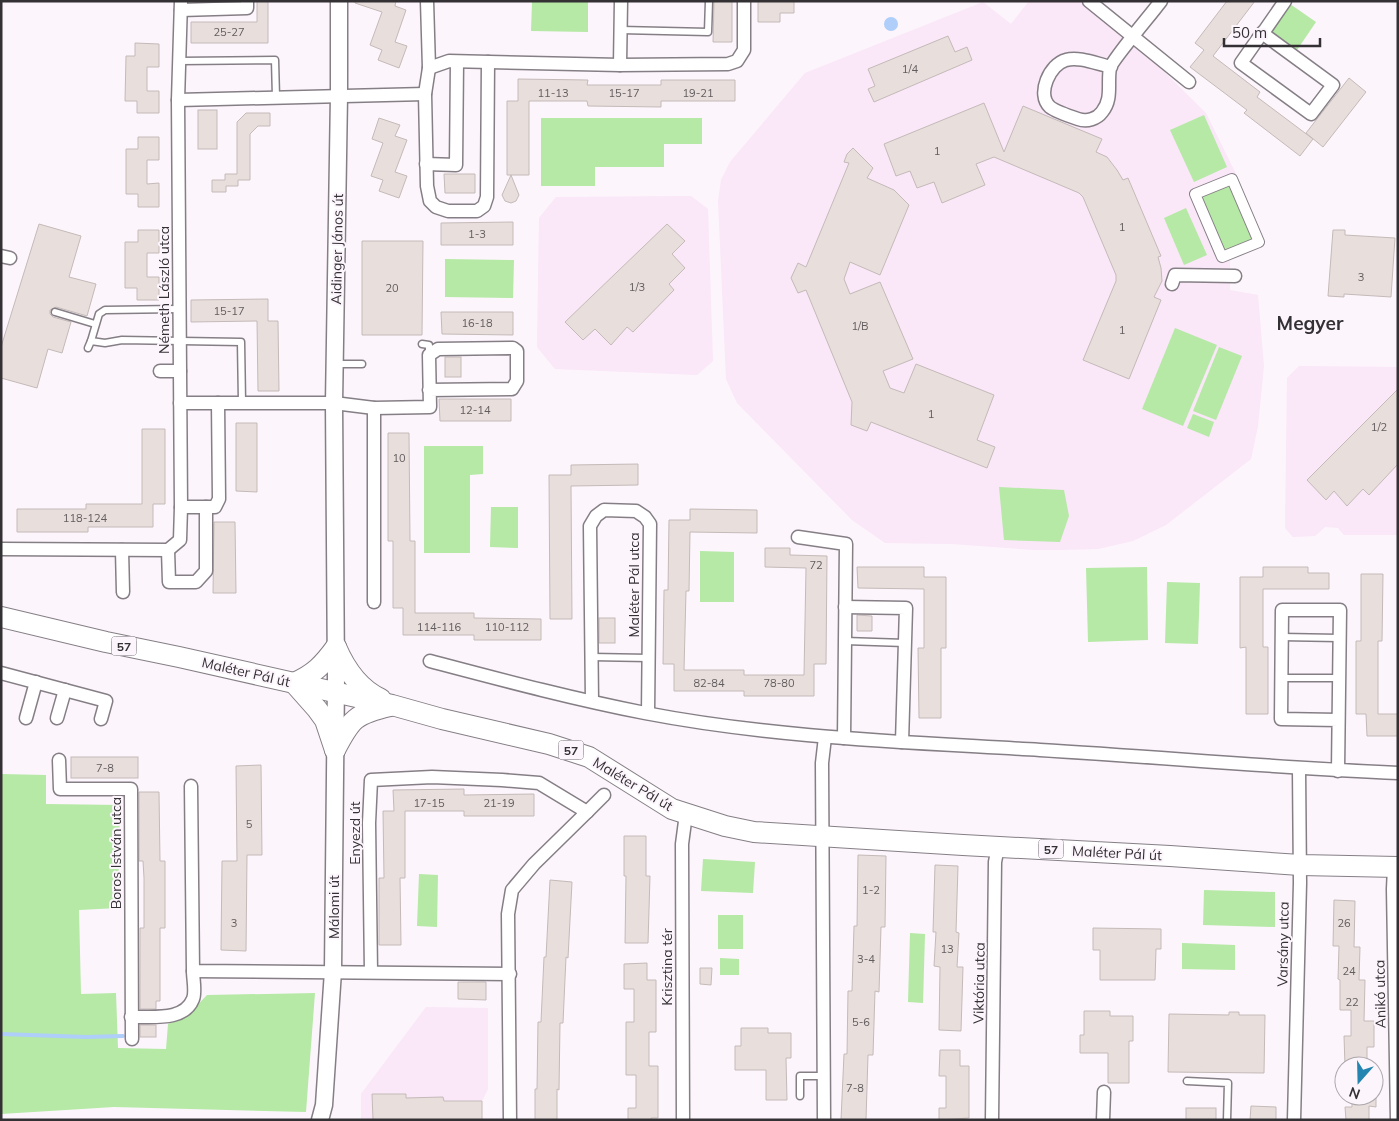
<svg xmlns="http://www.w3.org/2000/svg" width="1399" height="1121" viewBox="0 0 1399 1121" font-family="Mulish,sans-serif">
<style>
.education{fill:#fae7f8}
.green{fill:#b5e9a5}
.water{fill:#afcef9}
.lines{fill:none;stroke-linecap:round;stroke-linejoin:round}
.stream{stroke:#afcef9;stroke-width:4}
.building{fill:#e8dedc;stroke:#c4bab8}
.service-casing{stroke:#857f85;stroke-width:9}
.pedestrian-casing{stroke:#857f85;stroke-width:12}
.minor-casing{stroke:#857f85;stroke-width:15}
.tertiary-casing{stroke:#857f85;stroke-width:19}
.primary-casing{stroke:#857f85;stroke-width:22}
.service{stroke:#fff;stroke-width:6}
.pedestrian{stroke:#fff;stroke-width:10}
.minor{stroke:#fff;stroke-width:12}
.tertiary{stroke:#fff;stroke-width:16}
.primary{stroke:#fff;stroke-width:20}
.labels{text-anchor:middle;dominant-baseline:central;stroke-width:4;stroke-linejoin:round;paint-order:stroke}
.number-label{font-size:11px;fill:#615c5e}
.shield{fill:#fcf5fc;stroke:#706c70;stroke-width:1}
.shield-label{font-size:12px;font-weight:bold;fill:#343134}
.street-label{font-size:14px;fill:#343134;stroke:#fcf5fc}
.district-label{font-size:19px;font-weight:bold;fill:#343134;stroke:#fcf5fc}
</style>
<rect width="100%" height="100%" fill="#fcf5fc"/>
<g class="education">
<polygon points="1029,1 1080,1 1145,53 1206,113 1238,178 1261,244 1230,259 1230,290 1258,295 1264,366 1258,426 1251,459 1166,525 1133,541 1098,549 1059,550 1034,550 952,544 885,543 852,520 737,403 726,379 718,201 721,180 730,162 805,73 983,2 1011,24"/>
<polygon points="691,196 708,209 713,361 697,375 555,369 537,347 539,218 556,197"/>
<polygon points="1299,366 1398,367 1398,535 1344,535 1338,528 1325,527 1315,536 1293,537 1285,528 1287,378"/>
<polygon points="426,1007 488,1008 488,1089 482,1101 482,1120 361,1120 361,1094"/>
</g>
<g class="green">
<polygon points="532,2 588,2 588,32 531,31"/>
<polygon points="1290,4 1316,22 1297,50 1271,31"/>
<polygon points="1204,115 1227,167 1194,182 1170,130"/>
<polygon points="541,118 702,118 702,144 664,144 664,167 595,167 595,186 541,186"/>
<polygon points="1231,183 1256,241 1224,254 1199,196"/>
<polygon points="1186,208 1207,255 1184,265 1164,218"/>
<polygon points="445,259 514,260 513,298 445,297"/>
<polygon points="1175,328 1217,345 1183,426 1142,409"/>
<polygon points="1219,347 1242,356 1216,420 1193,411"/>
<polygon points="1193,414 1214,422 1209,437 1187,428"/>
<polygon points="424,446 483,446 483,474 470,475 470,553 424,553"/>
<polygon points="999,487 1064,490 1069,516 1060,542 1004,540"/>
<polygon points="491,507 518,507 518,548 490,547"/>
<polygon points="700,551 734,552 734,602 700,602"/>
<polygon points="1147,567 1148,640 1088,642 1086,568"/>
<polygon points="1167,582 1200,583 1198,644 1165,643"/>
<polygon points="1,774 46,775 46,804 120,805 118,908 79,910 81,994 116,993 118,1048 166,1049 168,1024 186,1017 207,995 315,993 306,1112 114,1107 1,1114"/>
<polygon points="703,859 755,862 753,893 701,891"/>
<polygon points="419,874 438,875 437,927 417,926"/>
<polygon points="1204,890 1275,892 1275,927 1203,925"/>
<rect x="718" y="915" width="25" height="34"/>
<polygon points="910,933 925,934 923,1003 908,1002"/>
<polygon points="1182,943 1235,945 1235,970 1182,969"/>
<polygon points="720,958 739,959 739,975 720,975"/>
</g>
<circle class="water" cx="891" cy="24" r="7"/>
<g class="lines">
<polyline class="stream" points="1,1034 86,1037 123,1036"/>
</g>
<g class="building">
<polygon points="257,1 268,1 268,43 191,43 191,22 257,22"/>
<polygon points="355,1 396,1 395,6 406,10 395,42 407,46 399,68 378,60 382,50 370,45 382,12 355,3"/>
<polygon points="714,1 732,1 732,42 713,42"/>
<polygon points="758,1 794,1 794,13 780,13 780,22 758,22"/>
<polygon points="1227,1 1255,1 1213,56 1260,92 1257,97 1313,139 1300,156 1244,113 1247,110 1190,67 1204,50 1195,43"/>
<polygon points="948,36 955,52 967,47 972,60 874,102 868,89 875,86 868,69"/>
<polygon points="135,43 159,44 159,67 147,67 147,91 159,91 159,113 137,113 137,101 125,101 126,56 135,56"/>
<polygon points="1349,78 1366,92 1323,147 1306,133"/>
<polygon points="518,79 588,80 587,85 661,85 661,80 735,80 735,101 661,101 661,107 588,106 587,101 529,101 529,175 511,175 519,195 516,201 511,203 505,201 502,195 511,175 507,175 507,101 518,101"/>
<polygon points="984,103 1004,152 1023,106 1102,139 1096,152 1107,157 1117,170 1123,180 1128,178 1161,256 1158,257 1161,268 1162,281 1154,297 1161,300 1129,379 1083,360 1116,281 1116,275 1083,197 1079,193 994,157 976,164 985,185 942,203 934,182 917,188 910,171 896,176 884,144"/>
<rect x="198" y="110" width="19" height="39"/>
<polygon points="246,113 270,113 270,126 258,126 250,134 250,180 238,180 238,186 226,186 226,192 212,192 212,180 225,180 225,174 237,174 237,122"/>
<polygon points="379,118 400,125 395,136 407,140 395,172 407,176 399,198 379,191 383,180 371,176 383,143 372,139"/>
<polygon points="138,137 159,137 159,160 147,160 147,184 159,183 159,207 138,207 138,194 126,194 126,149 138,149"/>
<polygon points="853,148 873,168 867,178 894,190 909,205 880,275 850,262 844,279 850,294 880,282 913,359 883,371 890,388 904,393 916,364 994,395 977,440 995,447 987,468 871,422 867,431 851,425 852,402 806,290 798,293 791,278 798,263 806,267 849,163 844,162 847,154"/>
<polygon points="444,174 475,174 475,193 445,193"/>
<polygon points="513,222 513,245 441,245 441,223"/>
<polygon points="39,224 81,236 69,277 96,284 87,316 56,307 50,310 50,314 53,317 71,322 62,353 48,349 37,388 1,378 1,347"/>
<polygon points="667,224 685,241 672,254 685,268 669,284 674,290 633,332 627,327 611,345 595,329 583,340 565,322"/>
<polygon points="138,230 159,230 159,253 147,253 147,277 159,277 159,300 137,300 137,288 125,288 125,242 138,242"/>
<polygon points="1333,230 1345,230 1345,235 1395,238 1391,297 1344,294 1344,297 1328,296"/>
<polygon points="362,241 423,241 422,335 362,335"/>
<polygon points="268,299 268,321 278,321 279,391 258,391 257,321 191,322 191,300"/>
<polygon points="441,312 513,312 513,335 442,334"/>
<rect x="445" y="357" width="16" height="20"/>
<polygon points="1398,389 1398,464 1369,495 1363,489 1347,506 1334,491 1326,500 1307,480"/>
<polygon points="439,399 511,399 511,421 440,421"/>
<polygon points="236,423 257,423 257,492 236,491"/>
<polygon points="142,429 165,429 165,504 153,504 153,527 88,527 88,532 17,532 17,509 86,509 86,504 142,504"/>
<polygon points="388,433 409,433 410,541 415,541 415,613 474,613 474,618 541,619 541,640 474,640 474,635 403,635 403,608 393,608 393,541 388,541"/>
<polygon points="638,464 638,485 571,486 572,619 550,619 549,475 571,475 571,465"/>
<polygon points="690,509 757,510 757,533 690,532 689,591 686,591 684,670 744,670 744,675 804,675 806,568 765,567 765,548 790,548 790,555 827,556 826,664 814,664 814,696 744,696 744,691 674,691 674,664 663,664 664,590 668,590 669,520 690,520"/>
<polygon points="214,522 235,522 236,593 213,593"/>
<polygon points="857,567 924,567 924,577 946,577 946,648 941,648 941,718 919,718 918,648 924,648 924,589 858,588"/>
<polygon points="1263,567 1308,567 1308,573 1329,573 1329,589 1263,589 1263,647 1268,647 1268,714 1246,714 1246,647 1240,648 1240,577 1263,577"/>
<polygon points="1361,574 1383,574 1382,641 1378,641 1378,714 1398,714 1398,736 1367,736 1366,714 1356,714 1356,641 1361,641"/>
<polygon points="857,615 872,616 872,631 857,631"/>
<rect x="599" y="618" width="16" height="25"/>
<rect x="71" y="757" width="67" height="21"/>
<polygon points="261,765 262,855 247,855 246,951 221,950 222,861 237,861 236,766"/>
<polygon points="464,789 464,795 534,794 534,816 464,816 464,811 405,811 405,878 400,878 401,945 379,945 379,878 384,878 383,811 394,811 393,790"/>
<polygon points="139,792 159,792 160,861 165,861 165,928 160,928 160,1001 156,1001 156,1009 140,1009 140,928 144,928 144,878 143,861 139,861"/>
<polygon points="624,836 646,836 646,876 650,876 648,943 625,943 626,876 624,876"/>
<polygon points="858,855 886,856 885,927 881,927 879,992 875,991 873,1055 868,1055 866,1120 841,1120 844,1054 847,1054 848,991 852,991 854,926 857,926"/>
<polygon points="935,865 958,866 956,932 959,933 957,967 963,967 961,1031 939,1030 940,967 934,966 936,932 933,932"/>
<polygon points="550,880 572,882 568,958 566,957 563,1023 560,1023 559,1090 557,1089 557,1120 535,1120 535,1089 537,1089 538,1022 541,1022 544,957 546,957"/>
<polygon points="1334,900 1355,901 1354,947 1360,947 1359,980 1365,980 1364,1021 1374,1021 1374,1047 1367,1047 1367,1066 1345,1066 1344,1036 1351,1036 1351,1010 1340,1010 1340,980 1338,979 1339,946 1333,946"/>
<polygon points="1093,928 1161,929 1161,949 1156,949 1155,980 1100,980 1100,950 1093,950"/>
<polygon points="647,963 647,980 656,980 656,1032 649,1032 649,1066 658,1066 658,1118 651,1118 651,1120 628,1120 628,1108 636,1108 636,1075 626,1075 626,1022 634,1022 634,989 624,989 624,964"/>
<polygon points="700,968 712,968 711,985 700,984"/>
<polygon points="458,982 486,982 486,1000 458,999"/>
<polygon points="1084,1011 1110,1011 1110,1016 1133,1016 1133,1041 1129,1041 1129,1083 1108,1083 1108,1053 1080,1053 1080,1035 1084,1035"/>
<polygon points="1229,1012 1239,1012 1239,1015 1265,1015 1264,1073 1168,1072 1169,1014 1229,1015"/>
<rect x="140" y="1025" width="16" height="12"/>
<polygon points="741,1028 768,1028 768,1033 791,1033 791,1058 786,1058 787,1100 766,1100 766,1070 735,1070 735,1046 741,1046"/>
<polygon points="940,1050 960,1050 960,1066 969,1066 969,1118 939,1120 939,1108 946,1108 946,1076 939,1076"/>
<polygon points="372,1094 406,1094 406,1098 443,1097 444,1101 482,1101 482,1120 373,1120"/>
<polygon points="1352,1096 1376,1096 1376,1107 1369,1106 1369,1120 1346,1120 1345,1107 1352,1107"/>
<polygon points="1251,1106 1276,1107 1276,1120 1250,1120"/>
<rect x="1186" y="1108" width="30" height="12"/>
</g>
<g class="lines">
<defs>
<g id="service">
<polyline points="621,30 708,32 709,1"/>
<polyline points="180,61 275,60 276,97"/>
<polyline points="55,312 95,324"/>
<polyline points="91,341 99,314 105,310 179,309"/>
<polyline points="422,344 429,345 429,355"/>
<polyline points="88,348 91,341 105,343 122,340 241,342 242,402"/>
<polyline points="336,364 362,364"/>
<polyline points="1281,637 1339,638"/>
<polyline points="845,641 905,643"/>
<polyline points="591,657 649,658"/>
<polyline points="1281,678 1339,678"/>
<polyline points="1187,1081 1228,1083 1227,1120"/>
<polyline points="800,1096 800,1076 824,1076"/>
</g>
<polygon id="pedestrian" points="1232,179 1259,242 1222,257 1195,194"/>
<g id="minor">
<polyline points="427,1 429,68 425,94 427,186 430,201 436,207 448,211 477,211 484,206 487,197 488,62"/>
<polyline points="1089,1 1189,82"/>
<polyline points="181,10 247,8 247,1"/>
<polyline points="1262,33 1333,85 1311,114 1241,63 1262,33 1265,30 1285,1"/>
<polyline points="620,65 621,1"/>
<path d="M1111 67C1097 64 1079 56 1066 60 1050 64 1036 94 1050 107 1055 111 1072 117 1078 119 1087 122 1097 119 1102 112 1113 99 1107 83 1110 68 1112 60 1153 12 1161 1"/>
<polyline points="429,68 449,61 620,65 728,64 737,61 744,50 744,1"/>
<polyline points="178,100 425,94"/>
<polyline points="426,164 456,165 457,62"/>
<polyline points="1,256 10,258"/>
<polyline points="1172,284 1175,275 1235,276"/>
<polyline points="160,371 180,371"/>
<polyline points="180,403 334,403 374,408 430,407 429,355 438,349 513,348 517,351 517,381 512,389 429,390"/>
<polyline points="374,408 374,602"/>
<polyline points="181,507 215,507 219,499 218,403"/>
<polyline points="798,537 846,544 844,738"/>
<polyline points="1,549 168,550 180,540 181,507 178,100 181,1"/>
<polyline points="122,550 123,592"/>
<polyline points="168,550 169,582 196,582 206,571 206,507"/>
<polyline points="845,607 906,608 902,742"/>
<path d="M430 661C502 680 573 699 645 713 775 738 908 742 1040 750 1160 757 1278 768 1398 773"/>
<polyline points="1,673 106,701 101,719"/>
<polyline points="592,701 590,526 596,516 604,510 636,511 645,517 650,524 648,713"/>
<polyline points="26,718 36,682"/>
<polyline points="57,718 65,690"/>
<polyline points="59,760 60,789 131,789 132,1039"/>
<polyline points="1338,771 1340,610 1282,610 1281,719 1338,720"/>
<polyline points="191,786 193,971 510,974"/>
<polyline points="587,812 604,795"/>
<polyline points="1394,867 1393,889 1397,1120"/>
<polyline points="371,972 369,823 371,780 432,777 502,780 539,783 587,812 534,864 512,890 508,914 510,1120"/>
<path d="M131 1017C151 1016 184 1022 193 999 196 992 193 979 193 971"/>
<polyline points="683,1120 682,844 686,814"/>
<polyline points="824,1120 822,763 825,737"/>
<polyline points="992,1120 995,862 998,847"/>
<polyline points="1103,1120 1104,1092"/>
<polyline points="1294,1120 1300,883 1299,769"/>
</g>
<polyline id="tertiary" points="320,1120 324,1105 333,971 336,679 334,403 339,95 339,1"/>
<g id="primary">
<polyline points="1,617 106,642 179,657 392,705 442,719 549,744 589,757 672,809 725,826 754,832 963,845 1170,856 1300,865 1398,867"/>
<path d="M336 647C345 668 359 689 381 699"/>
<polyline points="294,683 317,709 325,720 335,750"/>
<path d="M294 683C314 674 323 665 336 647"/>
<path d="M335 750C351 719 355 714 390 706"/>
</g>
</defs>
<use href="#service" class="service-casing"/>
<use href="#pedestrian" class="pedestrian-casing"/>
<use href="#minor" class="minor-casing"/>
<use href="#tertiary" class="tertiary-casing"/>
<use href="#primary" class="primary-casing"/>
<use href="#service" class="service"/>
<use href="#pedestrian" class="pedestrian"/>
<use href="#minor" class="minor"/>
<use href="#tertiary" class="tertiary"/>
<use href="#primary" class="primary"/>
</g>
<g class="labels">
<g class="number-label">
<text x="229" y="32">25-27</text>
<text x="910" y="69">1/4</text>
<text x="553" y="93">11-13</text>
<text x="624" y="93">15-17</text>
<text x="698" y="93">19-21</text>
<text x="937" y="151">1</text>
<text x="1122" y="227">1</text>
<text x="477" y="234">1-3</text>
<text x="1361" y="277">3</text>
<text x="637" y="287">1/3</text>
<text x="392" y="288">20</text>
<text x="229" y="311">15-17</text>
<text x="477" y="323">16-18</text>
<text x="860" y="326">1/B</text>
<text x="1122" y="330">1</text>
<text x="475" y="410">12-14</text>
<text x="931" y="414">1</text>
<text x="1379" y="427">1/2</text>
<text x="399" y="458">10</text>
<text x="85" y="518">118-124</text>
<text x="816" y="565">72</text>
<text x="439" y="627">114-116</text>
<text x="507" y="627">110-112</text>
<text x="709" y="683">82-84</text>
<text x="779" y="683">78-80</text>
<text x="105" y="768">7-8</text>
<text x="429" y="803">17-15</text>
<text x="499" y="803">21-19</text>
<text x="249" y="824">5</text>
<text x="871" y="890">1-2</text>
<text x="234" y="923">3</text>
<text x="1344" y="923">26</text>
<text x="947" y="949">13</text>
<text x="866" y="959">3-4</text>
<text x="1349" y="971">24</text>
<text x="1352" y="1002">22</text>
<text x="861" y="1022">5-6</text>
<text x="855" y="1088">7-8</text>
</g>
<g class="shield">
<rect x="111.5" y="636.5" width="25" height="19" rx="4"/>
<rect x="558.5" y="740.5" width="25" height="19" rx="4"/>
<rect x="1038.5" y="839.5" width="25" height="19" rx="4"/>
</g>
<g class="shield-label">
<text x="124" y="646">57</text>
<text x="571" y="750">57</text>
<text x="1051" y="849">57</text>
</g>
<g class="street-label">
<text transform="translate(337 249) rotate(-89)">Aidinger János út</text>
<text transform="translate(164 290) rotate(-90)">Németh László utca</text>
<text transform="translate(634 585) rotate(-90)">Maléter Pál utca</text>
<text transform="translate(246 672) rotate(13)">Maléter Pál út</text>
<text transform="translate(633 784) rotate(31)">Maléter Pál út</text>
<text transform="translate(355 833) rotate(-90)">Enyezd út</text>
<text transform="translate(116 853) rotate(-90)">Boros István utca</text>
<text transform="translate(1117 853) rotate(3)">Maléter Pál út</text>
<text transform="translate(334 907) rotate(-90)">Málomi út</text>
<text transform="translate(1283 944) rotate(-89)">Varsány utca</text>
<text transform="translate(667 967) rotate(-90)">Krisztina tér</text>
<text transform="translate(979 983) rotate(-89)">Viktória utca</text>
<text transform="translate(1380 994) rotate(-91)">Anikó utca</text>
</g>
<g class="district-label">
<text x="1310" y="323">Megyer</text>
</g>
</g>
<rect width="1399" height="1121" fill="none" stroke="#343134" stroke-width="5"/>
<g transform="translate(1359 1081) rotate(200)"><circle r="24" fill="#fcf5fc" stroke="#aca7ac"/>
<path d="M0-4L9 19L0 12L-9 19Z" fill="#2385b0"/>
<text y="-8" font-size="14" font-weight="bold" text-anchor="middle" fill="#343134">N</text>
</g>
<path d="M1224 38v8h96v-8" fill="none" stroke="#343134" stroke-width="2.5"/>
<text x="1232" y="38" font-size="15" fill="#343134" stroke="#fcf5fc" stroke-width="4" paint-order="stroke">50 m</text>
</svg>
